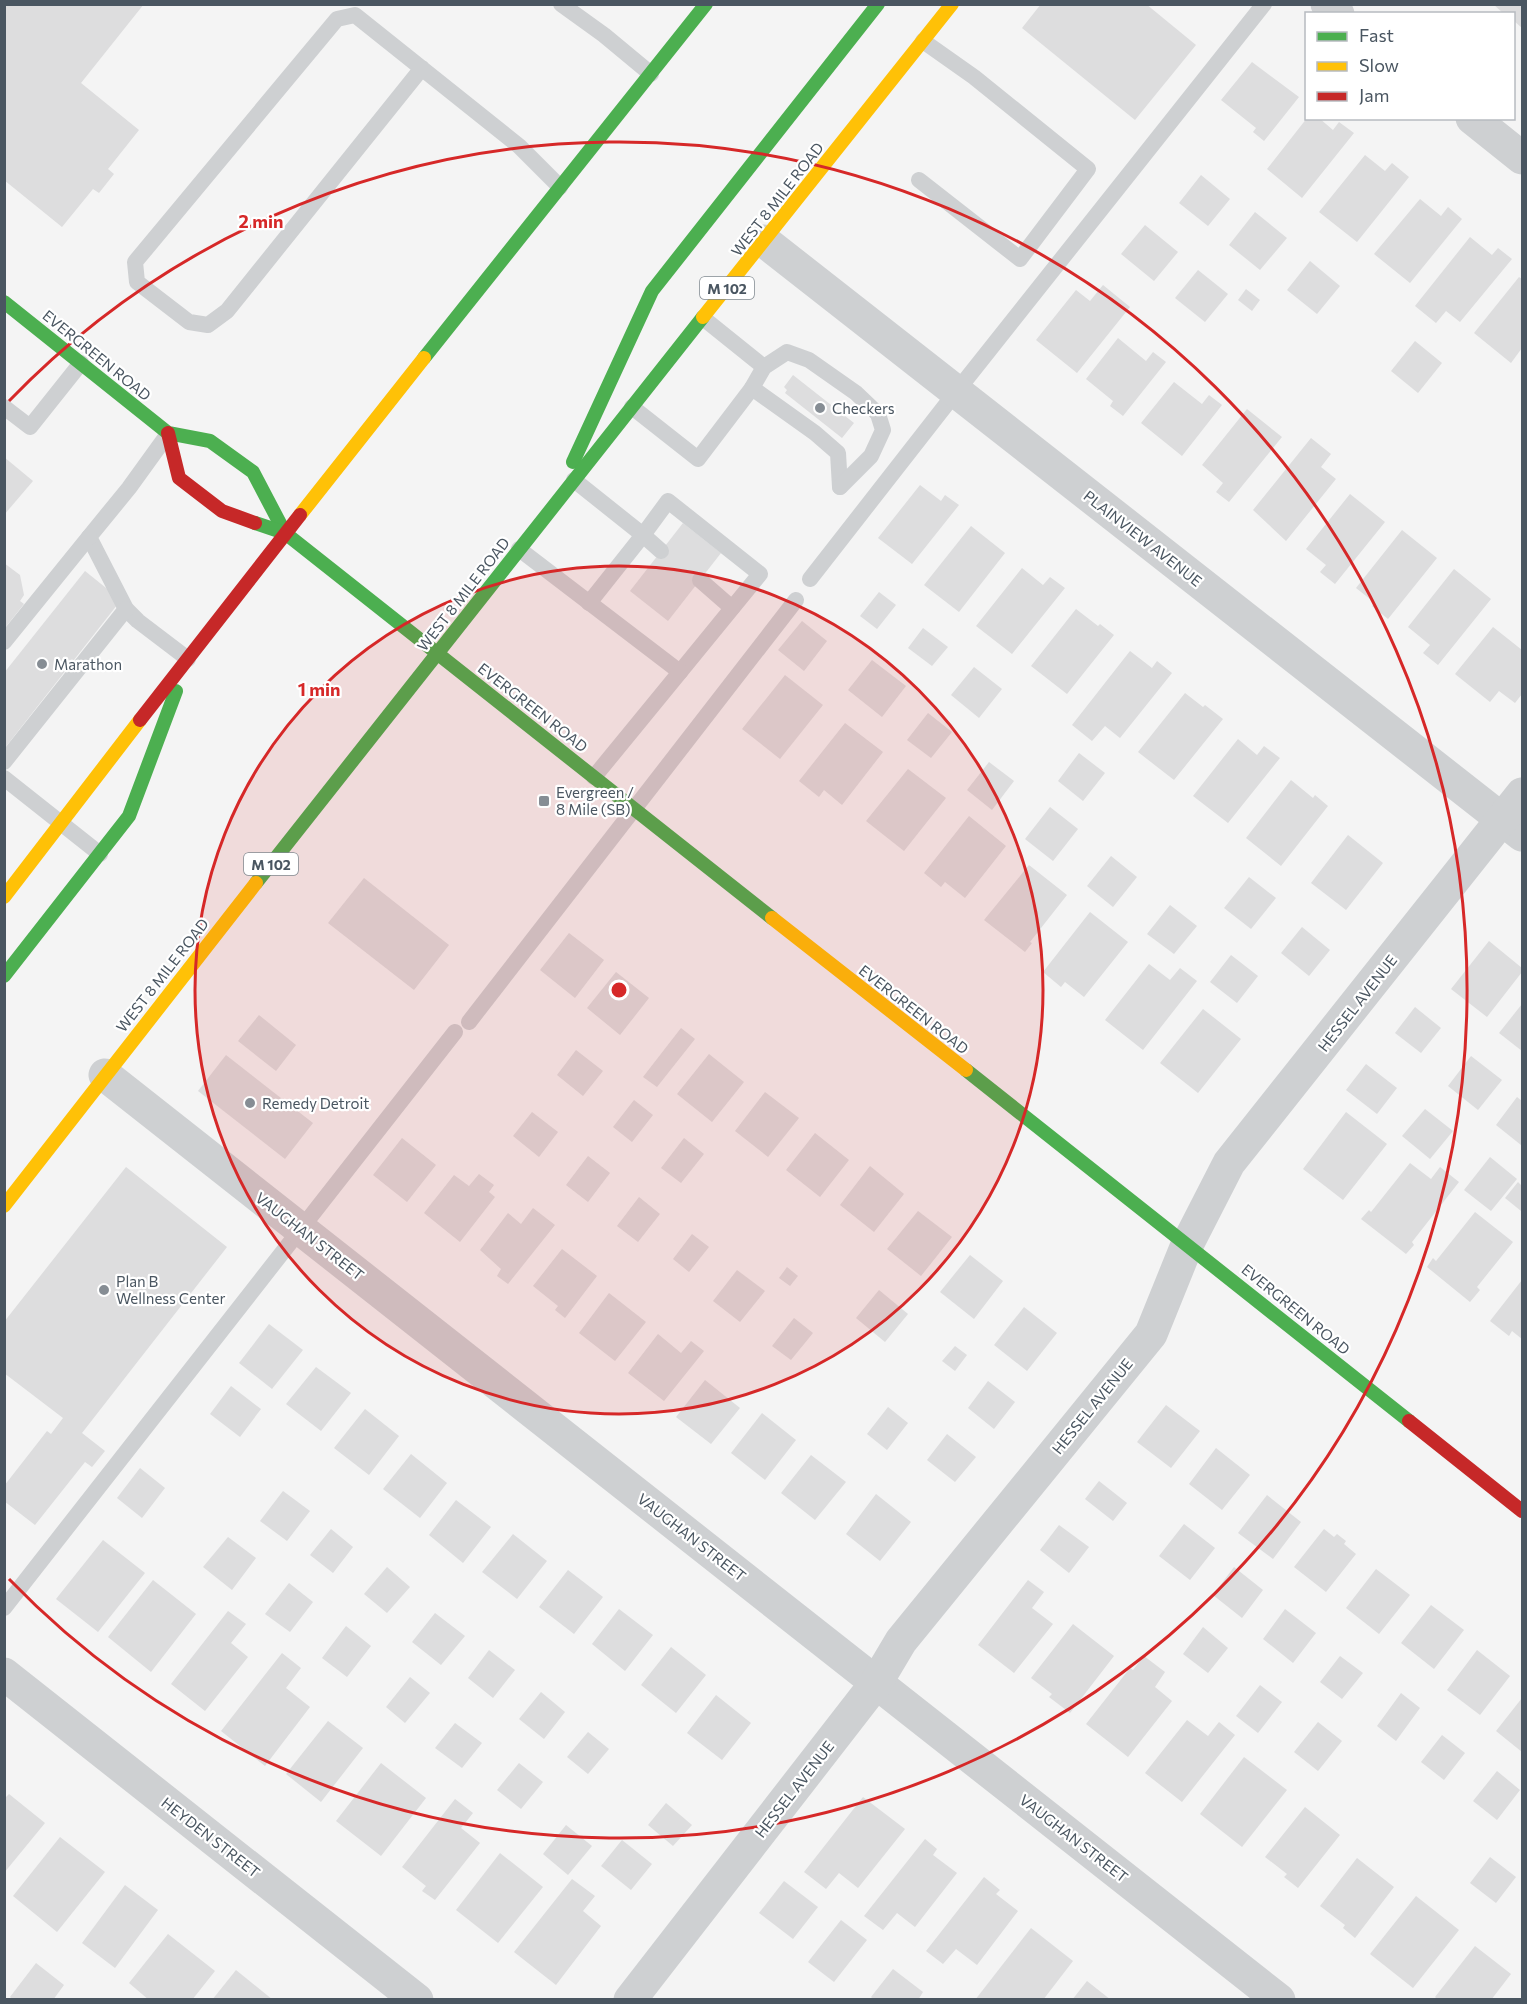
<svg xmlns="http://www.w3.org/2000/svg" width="1527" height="2004" viewBox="0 0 1527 2004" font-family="Commissioner,sans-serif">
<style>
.building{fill:#ddddde}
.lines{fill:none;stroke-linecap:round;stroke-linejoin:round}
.lane{stroke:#ced0d2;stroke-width:16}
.street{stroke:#ced0d2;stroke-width:33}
.fast{stroke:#4caf50;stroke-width:14}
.slow{stroke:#ffc107;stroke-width:14}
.jam{stroke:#c62828;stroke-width:14}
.ring{fill:none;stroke:#d62828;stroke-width:3}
.poi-dot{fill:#868d94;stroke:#fff;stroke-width:2}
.labels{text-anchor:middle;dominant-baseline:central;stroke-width:4.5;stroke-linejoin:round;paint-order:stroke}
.shield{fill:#fff;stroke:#808990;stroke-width:1.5}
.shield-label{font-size:14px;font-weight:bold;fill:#4a5661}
.street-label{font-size:15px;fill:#4a5661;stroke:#fff}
.poi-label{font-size:15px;fill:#4a5661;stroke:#fff;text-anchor:start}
.centre{fill:#d62828;stroke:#fff;stroke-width:3}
.ring-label{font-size:18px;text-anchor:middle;font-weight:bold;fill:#d62828;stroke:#fff;stroke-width:4.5;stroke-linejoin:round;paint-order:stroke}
</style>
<rect width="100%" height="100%" fill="#f4f4f4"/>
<g class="building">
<polygon points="4,4 144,4 81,83 139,130 108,169 114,174 99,193 93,189 62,227 4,180"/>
<polygon points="1041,4 1146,4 1196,45 1135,120 1022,28"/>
<polygon points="1493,4 1522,4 1522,28 1514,21 1514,14 1504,14"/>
<polygon points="1252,62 1299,97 1264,141 1253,132 1256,128 1221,100"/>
<polygon points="1307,118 1319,118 1333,130 1339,122 1354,133 1302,198 1267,169"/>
<polygon points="1365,155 1385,171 1392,163 1409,177 1357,242 1319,212"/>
<polygon points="1201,175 1230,199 1208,226 1179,203"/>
<polygon points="1420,199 1441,216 1448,207 1462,219 1410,283 1374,254"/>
<polygon points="1255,212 1287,238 1260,270 1229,245"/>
<polygon points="1145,225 1178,252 1154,281 1121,254"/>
<polygon points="1470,237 1492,255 1498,248 1512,259 1460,322 1446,311 1436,323 1415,306"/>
<polygon points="1310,261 1340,286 1317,314 1287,290"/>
<polygon points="1198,270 1228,294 1205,322 1175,298"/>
<polygon points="1519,277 1522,279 1522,348 1511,363 1474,333"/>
<polygon points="1103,285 1130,307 1077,373 1036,340 1076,290 1090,301"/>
<polygon points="1246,289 1260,300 1252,311 1238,300"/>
<polygon points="1118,338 1146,361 1153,352 1166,362 1123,416 1110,406 1113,401 1086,379"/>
<polygon points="1415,341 1442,363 1418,393 1391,371"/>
<polygon points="793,375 854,423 842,438 785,393 787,390 784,387"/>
<polygon points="1174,382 1202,404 1209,395 1222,405 1182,456 1141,423"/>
<polygon points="1247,409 1282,437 1229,502 1216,492 1223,483 1202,465"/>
<polygon points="1311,438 1331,454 1321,467 1336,479 1286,541 1253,510"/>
<polygon points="4,457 33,481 4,515"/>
<polygon points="920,485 941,501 945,495 959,505 912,564 878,538"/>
<polygon points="1350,494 1385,522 1335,584 1320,572 1326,565 1306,549"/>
<polygon points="683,523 721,553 668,621 630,591"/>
<polygon points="971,526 1005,553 959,612 924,585"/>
<polygon points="1402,530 1437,558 1388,619 1372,606 1375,603 1356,588"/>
<polygon points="4,563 20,575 24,595 20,601 24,604 4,629"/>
<polygon points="1022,568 1043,585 1050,577 1065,588 1012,654 976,626"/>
<polygon points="1454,569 1491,599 1438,665 1423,653 1430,645 1408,627"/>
<polygon points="85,571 121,600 4,749 4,673"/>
<polygon points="879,592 896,605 877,629 860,616"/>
<polygon points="1076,609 1098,626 1100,624 1114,635 1067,694 1031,666"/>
<polygon points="802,621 827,641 804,671 778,650"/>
<polygon points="1493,627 1522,650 1522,694 1515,703 1499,691 1490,702 1455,674"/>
<polygon points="923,628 948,647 932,666 908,648"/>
<polygon points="1130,651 1152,668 1157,661 1172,673 1120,738 1105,726 1092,741 1072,725"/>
<polygon points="872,660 906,686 882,717 848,690"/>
<polygon points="974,667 1002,689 979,718 951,695"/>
<polygon points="785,675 823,705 780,759 742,729"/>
<polygon points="1185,693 1203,707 1205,705 1223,719 1174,780 1138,752"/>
<polygon points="928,713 952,732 931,758 907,740"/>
<polygon points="845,723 883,752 842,805 824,790 819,797 799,781"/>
<polygon points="1238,739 1257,755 1264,746 1280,758 1228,823 1193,796"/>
<polygon points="1079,753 1105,773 1083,801 1058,781"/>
<polygon points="989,762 1014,781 992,810 967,790"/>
<polygon points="908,769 946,798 904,851 866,821"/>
<polygon points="1291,780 1313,798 1315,795 1328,806 1281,866 1246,838"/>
<polygon points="1050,807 1078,829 1053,861 1025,839"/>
<polygon points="969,816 1006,846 965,898 945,882 941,887 924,873"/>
<polygon points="1348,835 1383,863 1346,910 1311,883"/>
<polygon points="1111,856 1137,877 1113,907 1087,886"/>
<polygon points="1029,865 1067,895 1030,942 1032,943 1025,952 984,920"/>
<polygon points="1249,877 1276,898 1251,929 1224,908"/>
<polygon points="364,878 449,945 414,990 328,923"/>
<polygon points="1170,905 1197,926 1174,954 1147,934"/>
<polygon points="1090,912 1128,942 1084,997 1065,982 1061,987 1043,972"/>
<polygon points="1302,927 1330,950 1309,976 1281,953"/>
<polygon points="569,933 604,960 575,998 540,970"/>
<polygon points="1489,941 1522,968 1522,972 1487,1017 1451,989"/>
<polygon points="1231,955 1258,976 1237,1003 1210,982"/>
<polygon points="1149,964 1170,980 1180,968 1197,981 1143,1050 1105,1020"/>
<polygon points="616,972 649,998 620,1035 587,1008"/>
<polygon points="1522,1004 1522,1051 1499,1033"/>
<polygon points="1415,1007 1441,1028 1421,1053 1395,1033"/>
<polygon points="1203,1009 1241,1039 1198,1093 1160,1063"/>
<polygon points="259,1015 296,1045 276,1071 238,1041"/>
<polygon points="681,1028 695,1039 657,1087 643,1077"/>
<polygon points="576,1050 603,1071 583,1096 557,1075"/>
<polygon points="709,1054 744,1082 712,1122 677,1094"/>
<polygon points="226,1055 313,1123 285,1159 198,1091"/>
<polygon points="1471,1056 1502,1080 1478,1110 1448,1086"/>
<polygon points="1366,1064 1397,1088 1377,1114 1346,1090"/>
<polygon points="765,1092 799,1118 768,1157 735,1131"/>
<polygon points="1517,1097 1522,1101 1521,1145 1496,1125"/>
<polygon points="634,1100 653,1115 632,1142 613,1127"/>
<polygon points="1425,1109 1453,1131 1430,1159 1402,1136"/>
<polygon points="532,1112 558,1132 539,1157 513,1136"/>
<polygon points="1346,1112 1387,1144 1343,1200 1303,1169"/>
<polygon points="815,1133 849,1160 820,1197 786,1170"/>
<polygon points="402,1138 436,1165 407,1202 373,1175"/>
<polygon points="684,1138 704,1154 681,1183 661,1168"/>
<polygon points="588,1156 610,1173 588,1202 566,1185"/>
<polygon points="1490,1157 1517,1179 1491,1211 1464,1190"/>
<polygon points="1410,1163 1431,1179 1440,1167 1459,1182 1412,1242 1414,1245 1406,1254 1361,1219 1369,1210 1371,1212"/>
<polygon points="870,1166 904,1194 874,1232 840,1205"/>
<polygon points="126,1167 227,1247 82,1433 105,1451 92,1467 85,1462 35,1525 4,1501 4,1486 47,1431 51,1434 63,1418 4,1373 4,1322"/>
<polygon points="479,1174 494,1185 489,1192 495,1197 460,1242 424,1213 454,1175 469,1186"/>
<polygon points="1518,1182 1522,1186 1522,1208 1521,1211 1505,1198"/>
<polygon points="639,1197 660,1214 638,1242 617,1226"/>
<polygon points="533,1208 555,1225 508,1284 497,1276 501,1269 480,1250 508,1213 521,1224"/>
<polygon points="918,1211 952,1237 921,1276 887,1249"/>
<polygon points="1475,1212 1513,1242 1477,1287 1480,1290 1470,1302 1427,1267 1433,1258 1436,1261"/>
<polygon points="692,1234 709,1247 689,1272 673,1259"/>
<polygon points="562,1249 597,1276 565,1318 555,1310 558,1306 533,1286"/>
<polygon points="970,1255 1003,1281 974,1319 940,1292"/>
<polygon points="787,1267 798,1276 790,1286 779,1278"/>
<polygon points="737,1270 765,1291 740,1322 713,1301"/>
<polygon points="1522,1280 1522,1339 1512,1331 1509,1336 1490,1321"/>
<polygon points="879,1290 908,1314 885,1342 856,1318"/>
<polygon points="609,1293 646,1322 615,1361 579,1333"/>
<polygon points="1024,1307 1057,1333 1027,1371 994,1345"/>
<polygon points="794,1318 813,1333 791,1360 772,1346"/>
<polygon points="269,1324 303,1350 272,1389 239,1363"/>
<polygon points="658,1334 681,1353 691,1341 704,1351 664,1401 628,1373"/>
<polygon points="955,1346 967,1355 955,1371 942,1361"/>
<polygon points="316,1367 351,1393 321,1431 286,1404"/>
<polygon points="705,1380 740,1408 711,1444 676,1417"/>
<polygon points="988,1381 1015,1402 994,1429 968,1408"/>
<polygon points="231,1386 261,1409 240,1437 210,1414"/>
<polygon points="1166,1405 1200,1431 1171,1468 1137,1442"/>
<polygon points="888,1407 908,1423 887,1450 867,1434"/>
<polygon points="365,1409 399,1436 369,1475 334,1448"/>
<polygon points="762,1413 796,1440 765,1480 731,1453"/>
<polygon points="947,1434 976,1457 955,1482 927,1460"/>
<polygon points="1216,1448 1250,1475 1222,1510 1189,1484"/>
<polygon points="411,1454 447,1483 420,1518 383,1489"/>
<polygon points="811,1455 846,1482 815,1520 781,1493"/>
<polygon points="140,1468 165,1488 142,1518 117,1498"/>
<polygon points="1099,1481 1127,1503 1113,1521 1085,1499"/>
<polygon points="283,1491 310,1511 287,1541 260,1521"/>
<polygon points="876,1494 911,1522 880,1561 846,1534"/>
<polygon points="1267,1495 1301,1522 1273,1559 1238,1533"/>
<polygon points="456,1500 491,1527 463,1563 429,1535"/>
<polygon points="1184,1524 1215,1548 1190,1580 1159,1556"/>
<polygon points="1059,1525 1089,1547 1069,1573 1040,1550"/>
<polygon points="331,1529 353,1547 333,1573 310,1555"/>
<polygon points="1324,1529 1334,1537 1337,1534 1346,1541 1344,1544 1356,1554 1326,1592 1294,1567"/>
<polygon points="513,1534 547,1561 517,1599 482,1572"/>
<polygon points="228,1537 256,1558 232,1590 203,1567"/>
<polygon points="103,1540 145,1573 98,1632 56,1599"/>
<polygon points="387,1567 410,1587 387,1613 364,1594"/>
<polygon points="1234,1567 1263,1590 1242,1618 1213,1595"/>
<polygon points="1376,1569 1410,1595 1379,1634 1346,1608"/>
<polygon points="568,1570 603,1597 574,1634 539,1607"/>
<polygon points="153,1580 196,1614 151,1672 108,1637"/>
<polygon points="1028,1580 1044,1592 1032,1608 1053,1624 1014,1673 978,1645"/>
<polygon points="289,1583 313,1602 290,1632 265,1614"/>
<polygon points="1431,1605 1464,1630 1434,1669 1401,1643"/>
<polygon points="619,1609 653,1635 625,1671 592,1644"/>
<polygon points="1285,1609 1316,1633 1293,1663 1263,1639"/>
<polygon points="228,1611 246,1624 231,1643 248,1657 205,1711 171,1684"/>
<polygon points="435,1613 465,1636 441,1665 412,1642"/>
<polygon points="1073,1624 1114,1656 1070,1713 1049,1697 1052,1694 1031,1678"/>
<polygon points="346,1626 371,1646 347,1677 322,1658"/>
<polygon points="1203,1627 1228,1648 1208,1673 1183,1654"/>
<polygon points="671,1647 706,1675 676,1713 641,1685"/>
<polygon points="489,1650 515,1670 493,1698 468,1678"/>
<polygon points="1477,1650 1510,1676 1480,1715 1447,1690"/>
<polygon points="282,1653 301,1668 286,1688 310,1707 265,1766 221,1731"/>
<polygon points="1144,1656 1165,1672 1155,1687 1172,1701 1128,1757 1086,1724 1130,1668 1133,1670"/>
<polygon points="1340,1656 1363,1673 1342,1699 1320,1682"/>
<polygon points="410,1677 430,1693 405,1723 386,1707"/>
<polygon points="1260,1685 1282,1702 1258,1733 1236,1716"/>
<polygon points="541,1692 565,1712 544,1739 519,1719"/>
<polygon points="1401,1693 1420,1708 1396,1741 1377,1726"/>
<polygon points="716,1695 751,1723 722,1760 687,1733"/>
<polygon points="1522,1698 1522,1752 1496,1731"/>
<polygon points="1187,1720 1208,1736 1219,1722 1235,1735 1182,1802 1145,1773"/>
<polygon points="328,1721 363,1748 321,1802 286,1774"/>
<polygon points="1318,1722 1342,1741 1318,1771 1294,1752"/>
<polygon points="455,1723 482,1743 462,1768 435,1748"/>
<polygon points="588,1732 609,1749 588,1774 567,1757"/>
<polygon points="1442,1735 1465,1753 1444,1780 1421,1762"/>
<polygon points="1244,1757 1287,1790 1242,1847 1200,1814"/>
<polygon points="381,1763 426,1798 381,1856 336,1821"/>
<polygon points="519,1763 543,1782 521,1809 497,1790"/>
<polygon points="1497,1771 1520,1790 1497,1820 1473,1801"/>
<polygon points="9,1794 45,1823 4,1873 4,1799"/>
<polygon points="863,1797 905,1829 858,1888 839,1873 826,1889 804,1872"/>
<polygon points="455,1799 473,1813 461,1828 480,1843 435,1900 422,1891 426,1886 402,1867"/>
<polygon points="666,1803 692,1825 673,1846 648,1825"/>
<polygon points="1305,1807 1340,1835 1298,1888 1284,1877 1287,1874 1265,1857"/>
<polygon points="566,1825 592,1846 568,1875 543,1854"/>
<polygon points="60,1837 105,1872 57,1932 13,1896"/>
<polygon points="925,1839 937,1849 933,1855 957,1873 915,1927 897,1913 883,1930 864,1916"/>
<polygon points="622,1840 652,1864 631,1890 601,1866"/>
<polygon points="500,1853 543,1887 498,1943 456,1910"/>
<polygon points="1490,1857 1516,1877 1496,1903 1470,1883"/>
<polygon points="1357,1858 1394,1887 1355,1938 1343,1928 1345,1925 1320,1906"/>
<polygon points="984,1877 1000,1890 996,1894 1018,1911 977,1965 956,1949 943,1964 926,1951"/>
<polygon points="572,1879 595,1896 583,1911 601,1926 556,1985 514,1952"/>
<polygon points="784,1881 818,1907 793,1939 759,1913"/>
<polygon points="125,1885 158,1910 115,1968 82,1943"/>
<polygon points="1416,1896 1459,1930 1413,1988 1370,1954"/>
<polygon points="841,1920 867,1940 834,1982 808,1962"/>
<polygon points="1031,1928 1073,1961 1043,2000 975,2000"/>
<polygon points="168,1934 215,1971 192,2000 149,2000 129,1983"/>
<polygon points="1475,1946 1511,1974 1491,2000 1438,2000 1435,1997"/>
<polygon points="36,1963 64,1985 53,2000 13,2000 10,1997"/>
<polygon points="893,1969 923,1992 918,2000 874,2000 871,1997"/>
<polygon points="236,1970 273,2000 212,2000"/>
<polygon points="1087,1981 1111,2000 1072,2000"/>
</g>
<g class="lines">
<g class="lane">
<polyline points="561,4 604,35 651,74"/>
<polyline points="422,68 227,311 208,325 189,322 137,282 135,262 337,19 355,15 519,146 560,187"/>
<polyline points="919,180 1020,259 1088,169 974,77 923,41"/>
<polyline points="703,318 764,367"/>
<polyline points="752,388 815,433 838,453 840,487"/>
<polyline points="4,407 30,427 81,363"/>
<polyline points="632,407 698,459 752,388 764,367 787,352 809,360 856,393 878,414 883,430 871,456 840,487"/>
<polyline points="168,434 129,488 89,537 126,609 138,621 188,659"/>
<polyline points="519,549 680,672 760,574 668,501 643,535 574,480"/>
<polyline points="810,579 956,392 1264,4"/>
<polyline points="700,580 732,608"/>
<polyline points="589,603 643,535 661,551"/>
<polyline points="4,642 89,537"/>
<polyline points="4,762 126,609"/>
<polyline points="594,777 680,672"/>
<polyline points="4,778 100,854"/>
<polyline points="469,1022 796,600"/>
<polyline points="4,1608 455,1032"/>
</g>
<g class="street">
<polyline points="1327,4 1338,14"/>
<polyline points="1472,118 1522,158"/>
<polyline points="764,241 1522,835"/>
<polyline points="105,1075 1279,2000"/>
<polyline points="4,1674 417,2000"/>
<polyline points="630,2000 876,1683 901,1641 1151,1334 1187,1245 1229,1163 1522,794"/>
</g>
<g class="fast">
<polyline points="4,302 168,433 210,441 253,472 285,533"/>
<polyline points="424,358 706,4"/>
<polyline points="573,462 652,291 878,4"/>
<polyline points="255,523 285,533 772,918"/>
<polyline points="256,883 703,317"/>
<polyline points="4,976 129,816 176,691"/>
<polyline points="966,1070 1409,1421"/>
</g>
<g class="slow">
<polyline points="703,317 952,4"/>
<polyline points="300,515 424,358"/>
<polyline points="4,897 140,720"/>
<polyline points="772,918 966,1070"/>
<polyline points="4,1206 256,883"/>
</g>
<g class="jam">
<polyline points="168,433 179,478 222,511 255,523"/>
<polyline points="140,720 300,515"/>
<polyline points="1409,1421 1522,1511"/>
</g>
</g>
<circle cx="619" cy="990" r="424" fill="#d62828" fill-opacity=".12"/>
<g class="ring">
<circle cx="619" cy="990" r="424"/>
<path d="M9 401A848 848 0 1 1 9 1579"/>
</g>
<g class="poi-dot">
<circle cx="820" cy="408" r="6"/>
<circle cx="42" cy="664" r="6"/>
<rect x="538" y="795" width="12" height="12" rx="3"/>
<circle cx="250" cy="1103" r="6"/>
<circle cx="104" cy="1290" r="6"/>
</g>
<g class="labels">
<g class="shield">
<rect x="700" y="277" width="54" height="22" rx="4.5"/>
<rect x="244" y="853" width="54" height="22" rx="4.5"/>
</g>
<g class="shield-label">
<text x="727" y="288">M 102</text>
<text x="271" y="864">M 102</text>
</g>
<g class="street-label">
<text transform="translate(777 199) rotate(-52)">WEST 8 MILE ROAD</text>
<text transform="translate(97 355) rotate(39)">EVERGREEN ROAD</text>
<text transform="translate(1143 538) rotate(38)">PLAINVIEW AVENUE</text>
<text transform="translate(463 594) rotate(-52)">WEST 8 MILE ROAD</text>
<text transform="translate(533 707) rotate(38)">EVERGREEN ROAD</text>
<text transform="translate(162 975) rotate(-52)">WEST 8 MILE ROAD</text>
<text transform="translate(1357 1003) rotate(-52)">HESSEL AVENUE</text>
<text transform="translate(914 1009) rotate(38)">EVERGREEN ROAD</text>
<text transform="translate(310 1236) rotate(38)">VAUGHAN STREET</text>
<text transform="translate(1296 1309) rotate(39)">EVERGREEN ROAD</text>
<text transform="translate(1092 1406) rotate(-51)">HESSEL AVENUE</text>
<text transform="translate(692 1537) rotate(38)">VAUGHAN STREET</text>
<text transform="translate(794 1789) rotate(-52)">HESSEL AVENUE</text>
<text transform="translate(211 1837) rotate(38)">HEYDEN STREET</text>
<text transform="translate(1074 1838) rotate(38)">VAUGHAN STREET</text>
</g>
<g class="poi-label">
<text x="832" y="408">Checkers</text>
<text x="54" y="664">Marathon</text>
<text x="556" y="792">Evergreen /<tspan x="556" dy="17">8 Mile (SB)</tspan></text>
<text x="262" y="1103">Remedy Detroit</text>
<text x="116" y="1281">Plan B<tspan x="116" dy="17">Wellness Center</tspan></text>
</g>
</g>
<circle cx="619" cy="990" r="9" class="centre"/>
<g class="ring-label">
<text x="261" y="228">2 min</text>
<text x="319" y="696">1 min</text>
</g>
<rect width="1527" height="2004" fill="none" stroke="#4a5661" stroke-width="12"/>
<rect x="1305" y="12" width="210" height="108" fill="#ffffff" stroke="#b7bbc0" stroke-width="1.5"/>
<rect x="1317" y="32" width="30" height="9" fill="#4caf50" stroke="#b7bbc0" stroke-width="1.5"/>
<text x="1359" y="42" font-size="18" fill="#4a5661">Fast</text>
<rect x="1317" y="62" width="30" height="9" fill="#ffc107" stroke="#b7bbc0" stroke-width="1.5"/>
<text x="1359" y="72" font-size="18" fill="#4a5661">Slow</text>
<rect x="1317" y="92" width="30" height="9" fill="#c62828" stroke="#b7bbc0" stroke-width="1.5"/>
<text x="1359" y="102" font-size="18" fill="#4a5661">Jam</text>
</svg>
